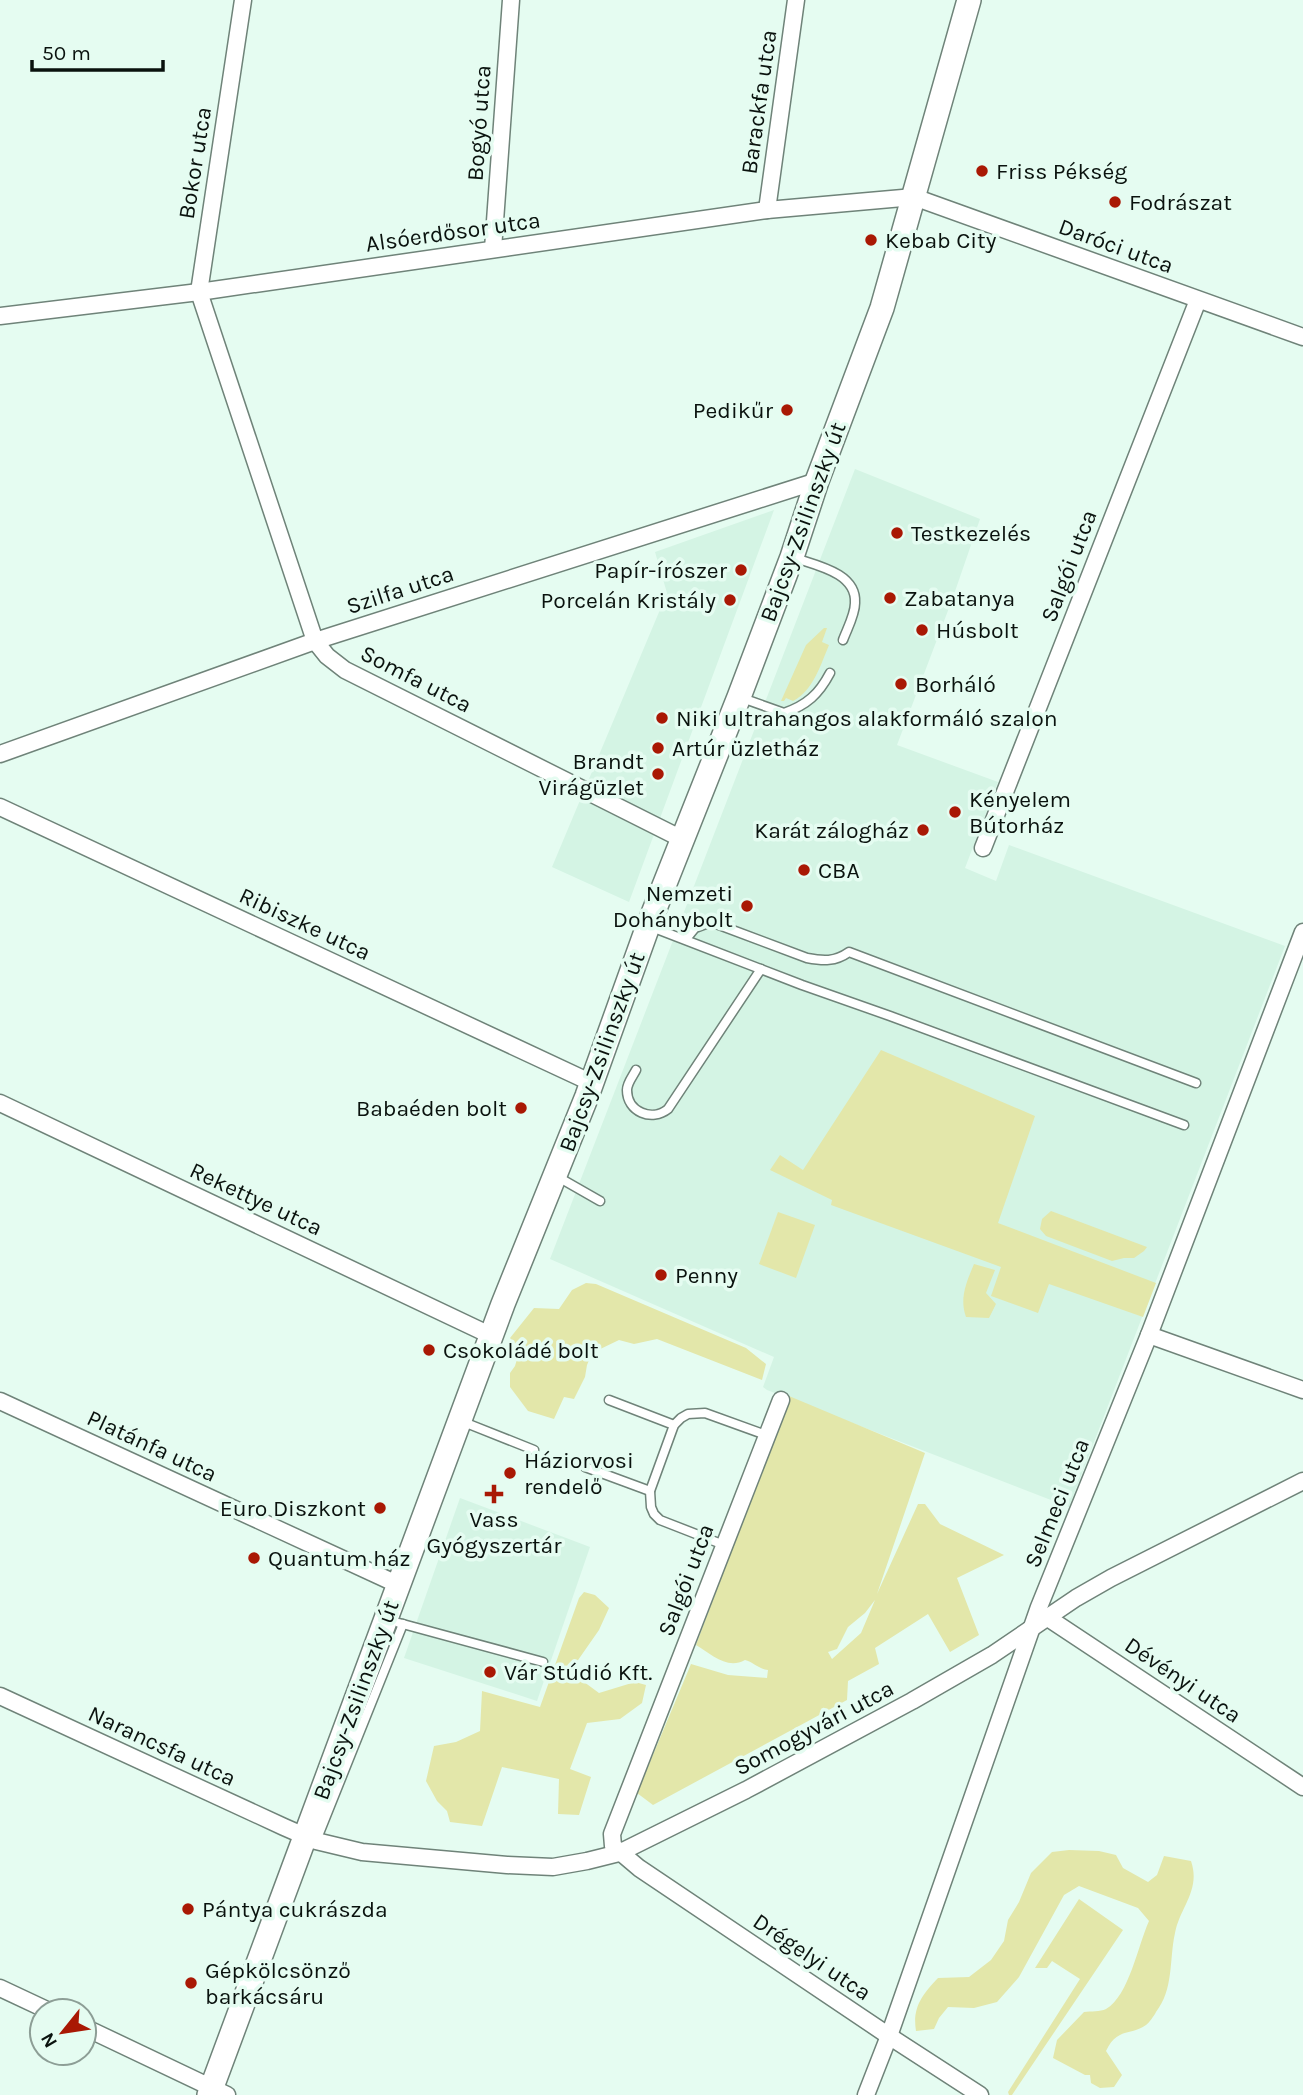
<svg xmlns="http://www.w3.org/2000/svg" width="1303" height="2095" viewBox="0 0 1303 2095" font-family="Karla,sans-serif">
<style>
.built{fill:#d4f4e4}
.green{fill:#e3e7aa;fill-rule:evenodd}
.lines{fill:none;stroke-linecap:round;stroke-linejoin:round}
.lane-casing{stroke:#6f8379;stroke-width:11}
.street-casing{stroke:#6f8379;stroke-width:19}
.secondary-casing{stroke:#6f8379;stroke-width:26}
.lane{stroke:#fff;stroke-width:8}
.street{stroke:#fff;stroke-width:16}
.secondary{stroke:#fff;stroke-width:23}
.poi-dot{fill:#a91804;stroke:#e5fcf1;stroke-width:2.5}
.labels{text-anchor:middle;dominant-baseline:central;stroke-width:7;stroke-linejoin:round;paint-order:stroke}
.street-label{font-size:23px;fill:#0a120e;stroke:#e5fcf1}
.poi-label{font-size:23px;fill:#0a120e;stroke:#e5fcf1;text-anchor:start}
</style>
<rect width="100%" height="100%" fill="#e5fcf1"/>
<g class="built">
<polygon points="855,469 980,519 952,600 897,745 998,782 965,868 996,881 1009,845 1285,946 1069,1507 767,1390 763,1387 774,1357 550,1259"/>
<polygon points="774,510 629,902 552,867 667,593 655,552"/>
<polygon points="460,1498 590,1547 537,1701 404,1658"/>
</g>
<g class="green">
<path d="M824 628H827L822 642 829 645C821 664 813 691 793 701L786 698 784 701H781L806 645Z"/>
<polygon points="881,1050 1035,1116 998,1223 1156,1283 1143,1317 1049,1284 1038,1313 991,1296 1001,1267 831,1205 832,1200 770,1170 780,1155 803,1170"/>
<polygon points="1051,1211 1147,1247 1144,1251 1134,1258 1124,1258 1112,1261 1046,1236 1040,1229 1042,1219"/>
<polygon points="778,1212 815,1225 796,1278 759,1264"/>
<path d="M974 1264 995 1270 986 1293 996 1304 989 1318 966 1317C959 1298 967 1281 974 1264Z"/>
<polygon points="586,1283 596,1284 746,1348 766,1364 762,1380 657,1339 634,1344 619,1340 592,1353 587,1365 585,1377 574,1399 564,1397 554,1419 528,1411 510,1387 510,1373 515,1366 520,1349 510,1338 534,1308 559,1309 572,1290"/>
<path d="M789 1396 925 1453 877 1594 918 1504H925L940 1524 1004 1555 957 1578 979 1635 950 1652 928 1614 875 1648 879 1664 848 1681 847 1700 653 1805 637 1793 691 1664 728 1675 767 1678 768 1670C759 1669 753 1662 745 1660 727 1670 711 1654 696 1645ZM875 1600 861 1633 832 1659 828 1652 837 1649 848 1627 865 1613Z"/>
<polygon points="584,1592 595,1595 609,1608 599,1630 576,1663 580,1679 599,1693 635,1682 646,1685 642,1703 620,1719 587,1723 570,1769 591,1777 579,1815 558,1814 559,1779 502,1767 482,1826 450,1822 447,1811 437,1801 426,1781 434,1746 456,1742 480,1731 482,1691 540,1707 579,1598"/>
<path d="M1069 1850 1099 1851 1116 1855 1123 1868 1148 1882 1157 1875 1164 1856 1191 1861C1201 1890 1180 1907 1175 1933 1169 1960 1174 1989 1156 2012 1154 2016 1149 2023 1146 2025 1131 2036 1117 2027 1106 2051L1122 2075 1114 2087 1100 2088 1091 2083 1090 2075H1085L1053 2058 1057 2040 1084 2012C1091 2011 1100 2012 1106 2009 1129 1996 1138 1945 1149 1921L1138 1908 1079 1886 1064 1895 1019 1977 997 2002 974 2008 948 2007 939 2018 934 2029 916 2031C912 2007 923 1994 938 1978L969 1977 991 1960 1004 1941 1008 1920 1019 1902 1031 1873 1052 1852Z"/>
<polygon points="1079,1899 1123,1930 1012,2095 1009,2095 1008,2092 1080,1979 1052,1961 1047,1968 1035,1968"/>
</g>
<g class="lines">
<defs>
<g id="lane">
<path d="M792 557C814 565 857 572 855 603 855 615 847 629 843 640"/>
<path d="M742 698 784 713C807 705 819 694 830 673"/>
<polyline points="649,926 802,985 890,1016 1184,1125"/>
<path d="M686 939 695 928 711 922 807 958C823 961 835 962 849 952L1196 1083"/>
<path d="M636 1070C633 1076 627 1083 627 1090 627 1112 652 1122 668 1109L761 969"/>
<polyline points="558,1177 600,1201"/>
<polyline points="609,1400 674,1425"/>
<polyline points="461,1421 534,1450"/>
<polyline points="585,1467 650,1491"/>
<polyline points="724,1545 660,1520 654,1514 651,1507 650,1491 674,1425 681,1418 688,1414 705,1413 766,1435"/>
<polyline points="399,1623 543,1662"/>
<polyline points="316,1841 403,1624"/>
</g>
<g id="street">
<polyline points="243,0 199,292 315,641 327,656 345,670 682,839"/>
<polyline points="767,210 796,0"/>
<polyline points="493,249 511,0"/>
<polyline points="0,316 199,292 767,210 914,197 1303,337"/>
<polyline points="0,754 315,641 817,481"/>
<polyline points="0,807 592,1083"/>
<polyline points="983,848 1198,300"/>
<polyline points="0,1103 492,1336"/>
<polyline points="1149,1335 1303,1390"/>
<polyline points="781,1400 612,1834 613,1846 639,1868 889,2036 980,2095"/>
<polyline points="0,1401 399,1585"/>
<polyline points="1042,1614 1303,1787"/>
<polyline points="0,1696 284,1827 316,1841 362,1852 507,1865 553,1867 587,1861 619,1853 746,1790 912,1701 992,1655 1076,1598 1111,1578 1303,1481"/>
<polyline points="0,1988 49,2011"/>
<polyline points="84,2027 227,2095"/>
<polyline points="866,2095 889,2036 1039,1607 1149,1335 1303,932"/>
</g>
<polyline id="secondary" points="209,2095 503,1304 587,1096 648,926 739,697 792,557 817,481 882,308 969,0"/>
</defs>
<use href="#lane" class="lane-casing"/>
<use href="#street" class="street-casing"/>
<use href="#secondary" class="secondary-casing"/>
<use href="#lane" class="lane"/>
<use href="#street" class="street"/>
<use href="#secondary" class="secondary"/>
</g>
<g class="poi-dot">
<circle cx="982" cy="171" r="7"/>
<circle cx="1115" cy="202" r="7"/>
<circle cx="871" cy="240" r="7"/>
<circle cx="787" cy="410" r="7"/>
<circle cx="897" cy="533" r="7"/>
<circle cx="741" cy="570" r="7"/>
<circle cx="890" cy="598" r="7"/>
<circle cx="730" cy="600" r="7"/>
<circle cx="922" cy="630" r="7"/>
<circle cx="901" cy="684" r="7"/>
<circle cx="662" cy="718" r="7"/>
<circle cx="658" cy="748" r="7"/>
<circle cx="658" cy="774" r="7"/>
<circle cx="955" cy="812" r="7"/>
<circle cx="923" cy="830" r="7"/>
<circle cx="804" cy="870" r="7"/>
<circle cx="747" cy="906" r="7"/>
<circle cx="521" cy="1108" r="7"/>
<circle cx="661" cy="1275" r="7"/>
<circle cx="429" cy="1350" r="7"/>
<circle cx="510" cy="1473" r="7"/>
<path d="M490.5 1483.5h7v7h7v7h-7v7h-7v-7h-7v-7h7z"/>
<circle cx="380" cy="1508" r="7"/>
<circle cx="254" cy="1558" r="7"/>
<circle cx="490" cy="1672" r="7"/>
<circle cx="188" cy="1909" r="7"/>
<circle cx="191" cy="1983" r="7"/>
</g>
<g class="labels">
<g class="street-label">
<text transform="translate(759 102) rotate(-82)">Barackfa utca</text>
<text transform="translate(479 123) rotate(-86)">Bogyó utca</text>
<text transform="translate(195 163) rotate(-81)">Bokor utca</text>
<text transform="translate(453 232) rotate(-8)">Alsóerdősor utca</text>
<text transform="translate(1116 246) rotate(20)">Daróci utca</text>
<text transform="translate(803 522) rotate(-70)">Bajcsy-Zsilinszky út</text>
<text transform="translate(1069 566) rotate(-69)">Salgói utca</text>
<text transform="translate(400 590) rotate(-18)">Szilfa utca</text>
<text transform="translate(416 679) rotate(27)">Somfa utca</text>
<text transform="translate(305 924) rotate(25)">Ribiszke utca</text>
<text transform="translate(602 1052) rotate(-70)">Bajcsy-Zsilinszky út</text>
<text transform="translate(256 1199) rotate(25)">Rekettye utca</text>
<text transform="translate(152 1446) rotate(25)">Platánfa utca</text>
<text transform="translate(1057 1503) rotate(-68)">Selmeci utca</text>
<text transform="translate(686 1580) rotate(-69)">Salgói utca</text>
<text transform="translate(1183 1680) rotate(34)">Dévényi utca</text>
<text transform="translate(356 1700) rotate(-70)">Bajcsy-Zsilinszky út</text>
<text transform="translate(814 1728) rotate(-28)">Somogyvári utca</text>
<text transform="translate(162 1746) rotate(25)">Narancsfa utca</text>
<text transform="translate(812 1957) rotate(34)">Drégelyi utca</text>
</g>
<g class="poi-label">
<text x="996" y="171">Friss Pékség</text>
<text x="1129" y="202">Fodrászat</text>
<text x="885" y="240">Kebab City</text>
<text x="773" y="410" text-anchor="end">Pedikűr</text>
<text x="911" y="533">Testkezelés</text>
<text x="727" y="570" text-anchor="end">Papír-írószer</text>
<text x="904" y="598">Zabatanya</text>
<text x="716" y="600" text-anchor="end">Porcelán Kristály</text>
<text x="936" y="630">Húsbolt</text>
<text x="915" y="684">Borháló</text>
<text x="676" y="718">Niki ultrahangos alakformáló szalon</text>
<text x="672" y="748">Artúr üzletház</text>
<text x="644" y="761" text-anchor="end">Brandt<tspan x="644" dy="26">Virágüzlet</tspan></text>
<text x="969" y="799">Kényelem<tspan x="969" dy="26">Bútorház</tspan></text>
<text x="909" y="830" text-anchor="end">Karát zálogház</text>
<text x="818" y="870">CBA</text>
<text x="733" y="893" text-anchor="end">Nemzeti<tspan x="733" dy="26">Dohánybolt</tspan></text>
<text x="507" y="1108" text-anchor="end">Babaéden bolt</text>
<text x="675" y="1275">Penny</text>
<text x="443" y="1350">Csokoládé bolt</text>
<text x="524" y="1460">Háziorvosi<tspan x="524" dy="26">rendelő</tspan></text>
<text x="366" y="1508" text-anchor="end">Euro Diszkont</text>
<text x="494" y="1519" text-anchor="middle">Vass<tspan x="494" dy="26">Gyógyszertár</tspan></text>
<text x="268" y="1558">Quantum ház</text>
<text x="504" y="1672">Vár Stúdió Kft.</text>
<text x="202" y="1909">Pántya cukrászda</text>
<text x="205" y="1970">Gépkölcsönző<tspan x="205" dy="26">barkácsáru</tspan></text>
</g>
</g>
<g transform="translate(63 2032) rotate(240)"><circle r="33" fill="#e5fcf1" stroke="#8d9e96" stroke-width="2"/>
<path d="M0-5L12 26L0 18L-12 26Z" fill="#a91804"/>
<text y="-10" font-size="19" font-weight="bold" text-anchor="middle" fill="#0a120e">N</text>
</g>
<path d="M32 60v10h131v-10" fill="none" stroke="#0a120e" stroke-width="3.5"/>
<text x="42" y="60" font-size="21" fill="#0a120e" stroke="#e5fcf1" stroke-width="5" paint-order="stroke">50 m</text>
</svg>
